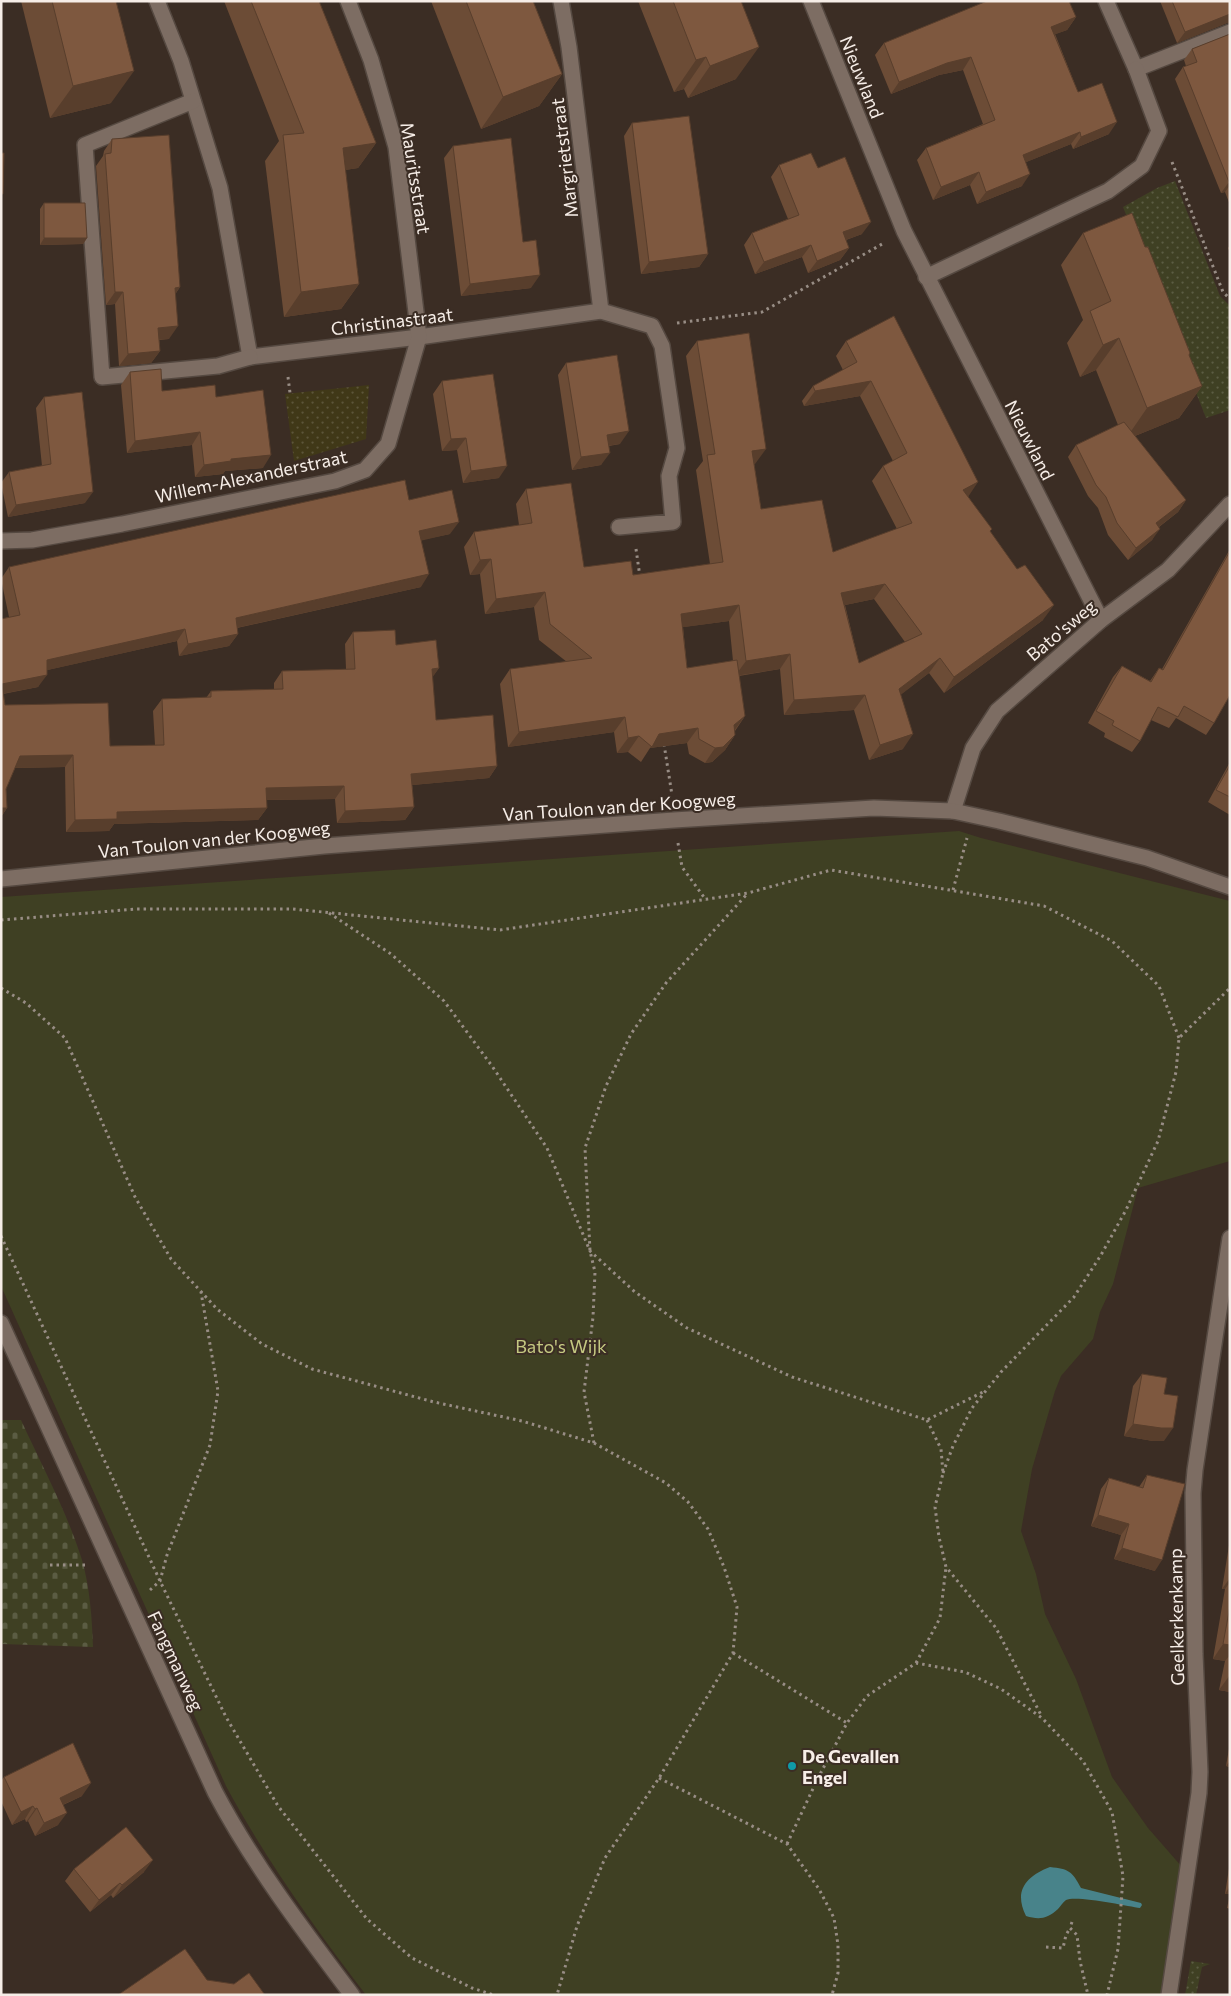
<svg xmlns="http://www.w3.org/2000/svg" width="1231" height="1996" viewBox="0 0 1231 1996" font-family="Commissioner,sans-serif">
<style>
.grass{fill:url(#grass-dots)}
.sand{fill:url(#sand-dots)}
.cemetery{fill:url(#cemetery-stones)}
.park{fill:#3f4023}
.water{fill:#48838a}
.lines{fill:none;stroke-linecap:round;stroke-linejoin:round}
.minor-casing{stroke:#554941;stroke-width:18}
.path{stroke:#988d85;stroke-width:3;stroke-dasharray:2.5 4;stroke-linecap:butt}
.minor{stroke:#7d6d63;stroke-width:15}
.wall{fill:#6c4c36;fill-rule:evenodd}
.shaded-wall{fill:#583e2c}
.building{fill:#7e583f;stroke:#583e2c;fill-rule:evenodd}
.culture-dot{fill:#0f9aa8;stroke:#3b2d24;stroke-width:2}
.labels{text-anchor:middle;dominant-baseline:central;stroke-width:4;stroke-linejoin:round;paint-order:stroke}
.street-label{font-size:18px;fill:#f6ede7;stroke:#3b2d24}
.park-label{font-size:18px;fill:#c4c881;stroke:#3b2d24}
.poi-label{font-size:18px;font-weight:bold;fill:#f6ede7;stroke:#3b2d24;text-anchor:start}
</style>
<defs>
<pattern id="grass-dots" width="8" height="8" patternUnits="userSpaceOnUse" patternTransform="scale(1.25)"><rect width="8" height="8" fill="#3f4023"/><path d="M2 2h.1M6 6h.1" fill="none" stroke="#5b5c43" stroke-width="1.8" stroke-linecap="round"/></pattern>
<pattern id="sand-dots" width="8" height="8" patternUnits="userSpaceOnUse" patternTransform="scale(1.25)"><rect width="8" height="8" fill="#403817"/><path d="M2 2h.1M6 6h.1" fill="none" stroke="#5c5539" stroke-width="1.8" stroke-linecap="round"/></pattern>
<pattern id="cemetery-stones" width="16" height="16" patternUnits="userSpaceOnUse" patternTransform="scale(1.25)"><rect width="16" height="16" fill="#3f4023"/><path d="M2 7V4a2 2 0 0 1 4 0v3zM10 15v-3a2 2 0 0 1 4 0v3z" fill="#5b5c43"/></pattern>
</defs>
<rect width="100%" height="100%" fill="#3b2d24"/>
<g class="grass">
<polygon points="1175,181 1220,296 1230,306 1230,410 1206,418 1123,207 1157,188"/>
<polygon points="1191,1961 1210,1964 1202,1967 1196,1995 1185,1995"/>
</g>
<polygon class="sand" points="369,385 366,439 294,461 285,394"/>
<path class="cemetery" d="M1 1420H21C42 1466 67 1512 82 1560 90 1588 92 1618 93 1647L1 1644Z"/>
<path class="park" d="M959 831 981 838 1230 901V1161L1138 1188 1113 1284 1100 1312 1093 1339 1061 1376 1055 1391 1032 1469 1021 1531 1036 1574 1045 1614 1076 1679 1112 1777 1148 1828 1182 1867 1163 1995H366C315 1928 266 1860 226 1786L1 1286V897Z"/>
<path class="water" d="M1050 1867C1069 1869 1072 1871 1081 1888L1141 1903 1142 1905 1140 1908C1127 1906 1076 1895 1066 1900 1063 1902 1060 1907 1058 1909 1047 1919 1039 1920 1026 1916 1013 1890 1027 1876 1050 1867Z"/>
<g class="lines">
<defs>
<g id="minor">
<polyline points="157,1 181,61 220,188 250,357 419,337 601,311 652,326 662,346 677,448 669,476 673,522 619,527"/>
<polyline points="561,1 569,47 601,311"/>
<polyline points="811,1 904,231 1101,620"/>
<polyline points="1106,1 1136,69 1230,32"/>
<polyline points="193,101 85,145 102,377 218,366 250,357"/>
<polyline points="926,277 1108,191 1142,166 1159,131 1136,69"/>
<polyline points="1,541 32,540 122,524 335,481 365,470 388,444 419,337 396,147 371,60 348,1"/>
<polyline points="953,811 973,748 997,711 1101,620 1168,570 1230,504"/>
<polyline points="1,879 324,846 674,820 874,808 953,811 999,821 1147,858 1230,887"/>
<path d="M1 1323 215 1792C253 1864 303 1930 352 1995"/>
<polyline points="1169,1995 1199,1793 1200,1772 1195,1654 1193,1493 1195,1470 1230,1238"/>
</g>
</defs>
<use href="#minor" class="minor-casing"/>
<g class="path">
<polyline points="1172,162 1223,292 1230,299"/>
<polyline points="677,323 762,312 884,243"/>
<polyline points="288,377 290,393"/>
<polyline points="636,549 640,577"/>
<polyline points="664,744 672,795"/>
<polyline points="678,843 682,867 706,900"/>
<polyline points="953,890 967,838"/>
<polyline points="329,913 391,954 444,1001 492,1066 547,1148 590,1251 635,1292 687,1328 792,1377 927,1420 985,1391"/>
<polyline points="1,920 137,909 293,909 500,930 748,893 831,870 1044,906 1112,941 1159,986 1179,1038"/>
<polyline points="1,988 26,1003 65,1038 135,1197 171,1259 217,1309 262,1344 312,1369 434,1402 522,1421 594,1443 666,1483 688,1502 708,1529 724,1567 737,1607 733,1653 659,1778 605,1858 577,1926 557,1995"/>
<polyline points="1,1236 160,1581 226,1717 278,1806 367,1919 412,1958 472,1988 494,1995"/>
<polyline points="927,1420 941,1449 943,1473 935,1507 939,1537 946,1567 996,1628 1041,1715"/>
<polyline points="594,1443 584,1392 593,1317 595,1272 590,1251 585,1148 606,1086 631,1034 666,983 748,893"/>
<polyline points="943,1473 953,1446 972,1408 1001,1372 1074,1297 1101,1255 1126,1210 1158,1141 1176,1072 1179,1038 1230,988"/>
<polyline points="50,1565 85,1565"/>
<polyline points="150,1590 160,1581 167,1555 210,1445 218,1391 201,1292"/>
<polyline points="733,1653 847,1723"/>
<polyline points="916,1663 940,1618 946,1567"/>
<polyline points="659,1778 787,1844 819,1889 834,1918 838,1945 838,1973 832,1995"/>
<polyline points="787,1844 817,1780 847,1723 867,1696 916,1663 965,1672 1001,1689 1042,1718 1083,1761 1112,1812 1123,1876 1118,1949 1107,1995"/>
<polyline points="1072,1922 1070,1928 1077,1935 1080,1961 1088,1995"/>
<polyline points="1046,1947 1063,1948 1066,1935 1070,1928"/>
</g>
<use href="#minor" class="minor"/>
</g>
<g class="wall">
<polygon points="21,1 116,1 111,103 50,118"/>
<polygon points="224,1 319,1 376,143 358,168 345,170 359,284 341,309 284,317 265,161 279,141"/>
<polygon points="431,1 533,1 562,74 539,106 481,129"/>
<polygon points="638,1 741,1 736,79 688,98 684,89 674,92"/>
<polygon points="1160,1 1230,1 1227,23 1177,43"/>
<polygon points="1076,17 1067,30 1055,34 1078,92 1109,134 1073,149 1071,144 1026,162 1022,186 977,204 970,185 933,200 917,160 926,148 983,124 963,70 939,75 891,94 875,55 884,43"/>
<polygon points="1230,34 1230,205 1225,192 1221,193 1175,79 1183,67 1186,66 1184,60 1192,49"/>
<polygon points="632,123 708,254 699,267 641,274 624,136"/>
<polygon points="112,139 180,287 176,293 169,339 159,340 160,351 151,363 119,366 115,304 106,305 96,166 103,156 104,151"/>
<polygon points="453,146 531,288 461,296 444,158"/>
<polygon points="779,165 862,234 846,240 849,248 840,260 808,273 802,257 755,274 744,245 752,233 788,219 771,177"/>
<polygon points="44,203 87,238 83,244 40,245 40,209"/>
<polygon points="1083,233 1189,355 1202,386 1179,418 1135,436 1186,500 1178,512 1159,527 1152,540 1128,560 1108,535 1098,508 1088,496 1068,457 1076,445 1118,425 1096,370 1080,377 1067,343 1083,320 1061,265"/>
<polygon points="1230,245 1230,253 1228,248"/>
<path d="M697 341 755 464H754L761 509 833 552 897 529 872 481 883 466 893 461 860 396 804 406 802 401 813 386 843 370 836 356 846 341 968 496 1043 620 944 693 929 673 901 694 903 749 869 760 854 710 784 715 780 669 739 676 745 716 735 731V735L725 750 712 762 705 763 689 754 687 743 650 748 641 762 628 752 617 753 614 732 508 747 500 684 510 669 567 662 539 640 534 607 485 614 480 574 470 575 464 547 474 532 519 525 516 504 526 489 584 567 633 575 710 564 696 470 703 461 686 356ZM874 599 905 642 859 663 845 605ZM729 621 733 661 687 668 683 627Z"/>
<polygon points="566,363 620,444 609,446 601,465 572,470 558,375"/>
<polygon points="130,372 162,391 216,397 263,468 225,471 223,474 195,477 192,445 127,453 121,385"/>
<polygon points="442,381 499,478 463,483 457,450 442,451 433,394"/>
<polygon points="44,397 85,503 8,517 1,483 9,472 42,466 36,408"/>
<polygon points="409,500 450,534 421,540 421,587 237,628 238,634 229,646 179,656 177,641 47,670 38,687 3,694 5,705 110,746 155,745 153,711 162,699 206,698 211,691 274,689 274,683 282,671 346,669 345,644 353,632 396,645 439,668 432,677 436,720 497,766 489,778 412,785 414,807 405,820 337,823 335,799 266,800 267,808 258,820 114,824 109,831 66,832 65,767 15,768 6,789 7,808 1,817 1,619 9,617 1,579 9,567"/>
<polygon points="1230,549 1230,695 1214,723 1206,735 1176,718 1169,728 1151,720 1140,741 1132,752 1104,737 1105,733 1088,723 1113,677 1122,666 1150,681 1159,668 1162,669"/>
<polygon points="1230,762 1230,815 1208,802"/>
<polygon points="1142,1374 1164,1394 1164,1441 1153,1441 1124,1436 1133,1386"/>
<polygon points="1147,1475 1155,1571 1114,1559 1121,1535 1091,1526 1101,1489 1109,1478 1139,1487"/>
<polygon points="1230,1539 1230,1692 1219,1690 1225,1661 1213,1659 1225,1589 1222,1589"/>
<polygon points="1230,1743 1230,1767 1226,1766"/>
<polygon points="4,1777 82,1796 63,1805 58,1825 35,1836 28,1821 26,1822 25,1819 12,1825 1,1801 1,1781"/>
<polygon points="1230,1862 1230,1909 1227,1908 1230,1894 1225,1894"/>
<polygon points="74,1869 144,1872 113,1898 111,1895 90,1912 65,1881"/>
</g>
<g class="shaded-wall">
<polygon points="1230,14 1230,24 1227,23 1177,43 1185,32"/>
<polygon points="1076,17 1067,30 1043,39 1051,27"/>
<polygon points="759,47 736,79 688,98 710,66"/>
<polygon points="706,57 684,89 674,92 696,60"/>
<polygon points="971,57 963,70 939,75 891,94 899,82 947,63"/>
<polygon points="134,71 111,103 50,118 73,86"/>
<polygon points="562,74 539,106 481,129 503,97"/>
<polygon points="1117,122 1109,134 1073,149 1081,137"/>
<polygon points="1080,132 1071,144 1014,167 1023,155"/>
<polygon points="376,143 358,168 325,173 343,148"/>
<polygon points="979,172 970,185 933,200 941,187"/>
<polygon points="1030,174 1022,186 977,204 986,192"/>
<polygon points="1229,182 1230,182 1230,185 1225,192 1221,193"/>
<polygon points="871,222 862,234 834,244 843,232"/>
<polygon points="44,238 87,238 83,244 40,245"/>
<polygon points="811,245 802,257 755,274 764,262"/>
<polygon points="849,248 840,260 808,273 817,261"/>
<polygon points="708,254 699,267 641,274 649,262"/>
<polygon points="540,275 531,288 461,296 470,284"/>
<polygon points="359,284 341,309 284,317 301,292"/>
<polygon points="180,287 171,300 175,288"/>
<polygon points="115,292 123,292 115,304 106,305"/>
<polygon points="178,326 169,339 149,340 158,328"/>
<polygon points="1119,338 1096,370 1080,377 1103,345"/>
<polygon points="160,351 151,363 119,366 128,354"/>
<polygon points="871,381 860,396 804,406 815,391"/>
<polygon points="1202,386 1179,418 1125,440 1147,408"/>
<polygon points="629,431 620,444 598,447 607,435"/>
<polygon points="200,432 192,445 127,453 135,441"/>
<polygon points="466,438 457,450 442,451 451,439"/>
<polygon points="766,449 755,464 742,466 752,451"/>
<polygon points="610,453 601,465 572,470 581,457"/>
<polygon points="271,455 263,468 225,471 223,474 195,477 204,465 231,459"/>
<polygon points="507,466 499,478 463,483 471,471"/>
<polygon points="978,482 968,497 963,490"/>
<polygon points="93,492 85,503 8,517 16,505"/>
<polygon points="1186,500 1178,512 1148,535 1156,523"/>
<polygon points="459,522 450,534 411,543 419,531"/>
<polygon points="1160,529 1152,540 1128,560 1136,548"/>
<polygon points="491,559 480,574 470,575 480,560"/>
<polygon points="429,574 421,587 227,630 236,618"/>
<polygon points="885,584 874,599 831,608 841,593"/>
<polygon points="545,592 534,607 485,614 496,599"/>
<polygon points="739,605 729,621 670,629 681,614"/>
<polygon points="1054,605 1043,620 944,693 954,677"/>
<polygon points="185,629 177,641 39,672 47,660"/>
<polygon points="238,634 229,646 179,656 188,644"/>
<polygon points="790,654 780,669 735,676 746,661"/>
<polygon points="940,658 929,673 889,704 899,689"/>
<polygon points="439,668 430,681 432,669"/>
<polygon points="47,675 38,687 1,694 2,684"/>
<polygon points="865,695 854,710 784,715 794,700"/>
<polygon points="745,716 734,731 734,725"/>
<polygon points="625,717 614,732 508,747 519,732"/>
<polygon points="698,728 687,743 650,748 659,734"/>
<polygon points="913,734 903,749 869,760 880,745"/>
<polygon points="735,735 725,750 712,762 705,763 715,748"/>
<polygon points="639,736 628,752 617,753 628,738"/>
<polygon points="73,755 65,767 12,768 20,756"/>
<polygon points="497,766 489,778 402,786 411,774"/>
<polygon points="344,786 335,799 258,800 266,788"/>
<polygon points="414,807 405,820 337,823 345,811"/>
<polygon points="1,808 7,808 1,817"/>
<polygon points="267,808 258,820 114,824 109,831 66,832 75,820 117,812"/>
<polygon points="1133,1424 1173,1428 1164,1441 1153,1441 1124,1436"/>
<polygon points="1098,1515 1129,1524 1121,1535 1091,1526"/>
<polygon points="1122,1548 1162,1560 1155,1571 1114,1559"/>
<polygon points="1230,1578 1230,1582 1225,1589 1222,1589"/>
<polygon points="1223,1644 1230,1645 1230,1655 1225,1661 1213,1659"/>
<polygon points="1230,1675 1230,1692 1219,1690"/>
<polygon points="1230,1761 1230,1767 1226,1766"/>
<polygon points="91,1783 82,1796 51,1810 60,1798"/>
<polygon points="33,1806 25,1819 12,1825 21,1812"/>
<polygon points="37,1808 28,1821 26,1822 35,1809"/>
<polygon points="67,1813 58,1825 35,1836 44,1823"/>
<polygon points="153,1860 144,1872 113,1898 122,1885"/>
<polygon points="120,1883 111,1895 90,1912 99,1900"/>
<polygon points="1230,1886 1230,1894 1225,1894"/>
</g>
<g class="building">
<polygon points="52,1 116,1 134,71 73,86"/>
<polygon points="251,1 319,1 376,143 343,148 359,284 301,292 283,135 304,133"/>
<polygon points="466,1 533,1 562,74 503,97"/>
<polygon points="673,1 741,1 759,47 710,66 706,57 696,60"/>
<polygon points="987,1 1069,1 1076,17 1051,27 1078,92 1102,83 1117,122 1081,137 1080,132 1023,155 1030,174 986,192 979,172 941,187 926,148 995,120 971,57 947,63 899,82 884,43"/>
<polygon points="1172,1 1230,1 1230,14 1185,32"/>
<polygon points="1230,34 1230,182 1229,182 1183,67 1197,62 1192,49"/>
<polygon points="689,116 708,254 649,262 632,123"/>
<polygon points="169,135 180,287 175,288 178,326 158,328 160,351 128,354 123,292 115,292 105,154 111,153 112,139"/>
<polygon points="511,138 523,242 536,240 540,275 470,284 453,146"/>
<polygon points="1,153 4,153 3,194 1,194"/>
<polygon points="811,153 818,168 845,157 871,222 843,232 849,248 817,261 811,245 764,262 752,233 799,215 779,165"/>
<polygon points="44,203 85,203 87,238 44,238"/>
<polygon points="1132,213 1145,247 1148,247 1190,353 1189,355 1202,386 1147,408 1119,338 1103,345 1090,311 1111,301 1083,233"/>
<path d="M894 316 978 482 963 490 992 529 990 531 1017 569 1025 565 1054 605 954 677 940 658 899 689 913 734 880 745 865 695 794 700 790 654 746 661 739 605 681 614 687 668 737 660 745 716 734 725 735 735 723 747 715 748 699 739 698 728 659 734 652 747 639 736 628 738 625 717 519 732 510 669 592 658 550 624 545 592 496 599 491 559 480 560 474 532 532 523 526 489 571 483 584 567 631 561 633 575 723 562 707 455 715 454 697 341 749 333 766 449 752 451 761 509 822 500 833 552 912 523 883 466 907 453 871 381 815 391 813 386 857 362 846 341ZM885 584 922 634 859 663 841 593Z"/>
<polygon points="617,355 629,431 607,435 610,453 581,457 566,363"/>
<polygon points="161,369 162,391 215,385 216,397 263,390 271,455 231,459 231,461 204,465 200,432 135,441 130,372"/>
<polygon points="493,374 507,466 471,471 466,438 451,439 442,381"/>
<polygon points="82,392 93,492 16,505 9,472 51,464 44,397"/>
<polygon points="1124,422 1186,500 1156,523 1160,529 1136,548 1117,523 1106,497 1096,485 1076,445"/>
<polygon points="405,480 409,500 452,490 459,522 419,531 429,574 236,618 238,634 188,644 185,629 47,660 47,675 2,684 5,705 108,703 110,746 164,745 162,699 211,697 211,691 283,689 282,671 355,669 353,632 395,630 396,645 436,640 439,668 432,669 436,720 493,715 497,766 411,774 414,807 345,811 344,786 266,788 267,808 117,812 117,819 75,820 73,755 20,756 6,789 7,808 1,808 1,619 20,615 9,567"/>
<polygon points="1230,551 1230,695 1214,723 1184,706 1178,717 1158,707 1140,741 1112,725 1114,721 1096,711 1122,666 1151,682 1159,668 1163,670"/>
<polygon points="1230,765 1230,797 1216,790"/>
<polygon points="1142,1374 1167,1378 1164,1394 1178,1396 1173,1428 1161,1428 1133,1424"/>
<polygon points="1147,1475 1185,1484 1162,1560 1122,1548 1129,1524 1098,1515 1109,1478 1143,1488"/>
<polygon points="1230,1606 1230,1645 1223,1644"/>
<polygon points="73,1743 91,1783 60,1798 67,1813 44,1823 37,1808 35,1809 33,1806 21,1812 4,1777"/>
<polygon points="126,1827 153,1860 122,1885 120,1883 99,1900 74,1869"/>
<polygon points="185,1949 207,1980 234,1984 249,1973 265,1995 118,1995"/>
</g>
<circle class="culture-dot" cx="792" cy="1766" r="5"/>
<g class="labels">
<g class="street-label">
<text transform="translate(862 77) rotate(68)">Nieuwland</text>
<text transform="translate(564 158) rotate(-97)">Margrietstraat</text>
<text transform="translate(416 178) rotate(81)">Mauritsstraat</text>
<text transform="translate(392 321) rotate(-7)">Christinastraat</text>
<text transform="translate(1030 440) rotate(63)">Nieuwland</text>
<text transform="translate(251 476) rotate(-12)">Willem-Alexanderstraat</text>
<text transform="translate(1061 630) rotate(-40)">Bato'sweg</text>
<text transform="translate(619 806) rotate(-4)">Van Toulon van der Koogweg</text>
<text transform="translate(214 839) rotate(-6)">Van Toulon van der Koogweg</text>
<text transform="translate(1176 1617) rotate(-91)">Geelkerkenkamp</text>
<text transform="translate(176 1661) rotate(65)">Fangmanweg</text>
</g>
<g class="park-label">
<text x="561" y="1346">Bato's Wijk</text>
</g>
<g class="poi-label">
<text x="802" y="1756">De Gevallen<tspan x="802" dy="21">Engel</tspan></text>
</g>
</g>
<rect width="1231" height="1996" fill="none" stroke="#f6ede7" stroke-width="5"/>
</svg>
